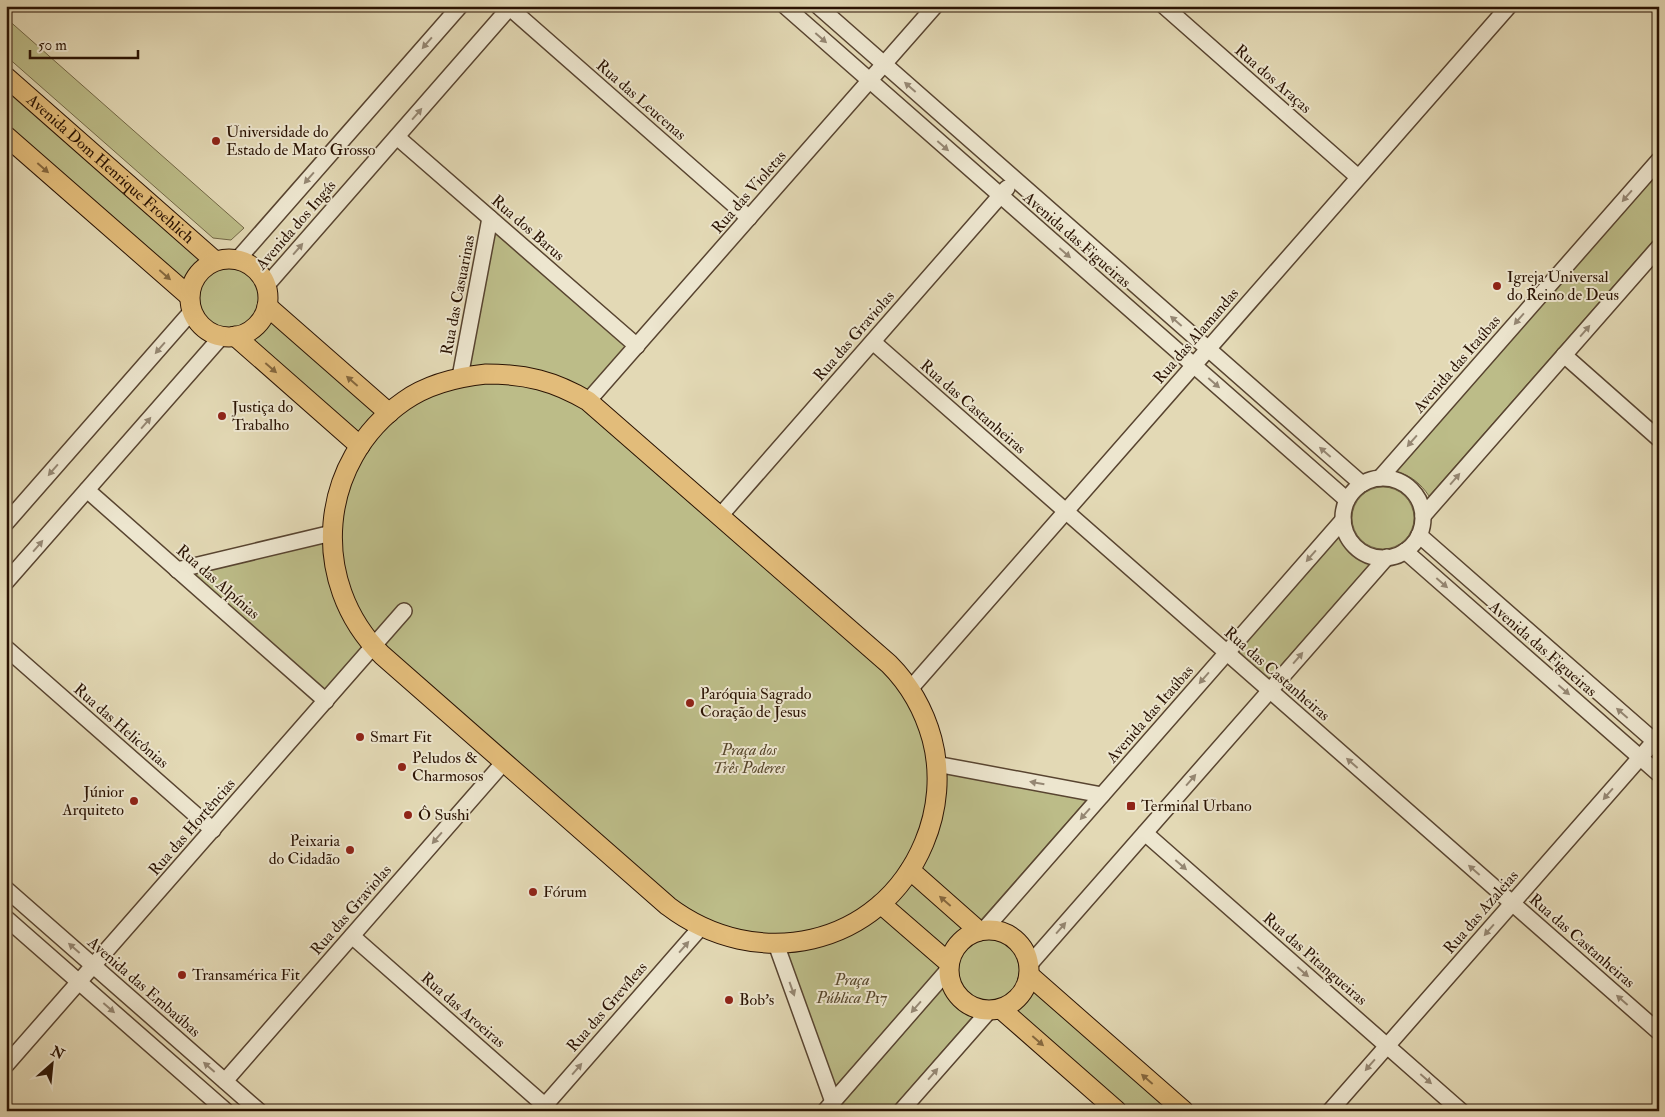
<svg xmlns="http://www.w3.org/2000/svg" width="1665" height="1117" viewBox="0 0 1665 1117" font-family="'IM FELL Double Pica',serif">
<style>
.green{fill:#bcbc88;stroke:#736846}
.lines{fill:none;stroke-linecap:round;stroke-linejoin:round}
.minor-casing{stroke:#584430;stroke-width:18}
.major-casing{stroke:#2a1303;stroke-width:21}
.minor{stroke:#ede6cf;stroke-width:15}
.major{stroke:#e2bc7a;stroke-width:19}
.oneway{fill:#958773}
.oneway2{fill:#86683e}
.poi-dot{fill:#8f2418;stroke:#ede6cf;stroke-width:2}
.labels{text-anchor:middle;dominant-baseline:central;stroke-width:4;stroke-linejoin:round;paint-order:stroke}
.street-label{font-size:16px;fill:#2a1303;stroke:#ede6cf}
.poi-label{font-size:16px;fill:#2a1303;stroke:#ede6cf;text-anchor:start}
.park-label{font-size:16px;font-style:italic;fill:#56462b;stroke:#ede6cf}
</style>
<rect width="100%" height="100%" fill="#e3d9b5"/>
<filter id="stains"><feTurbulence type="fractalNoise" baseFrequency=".004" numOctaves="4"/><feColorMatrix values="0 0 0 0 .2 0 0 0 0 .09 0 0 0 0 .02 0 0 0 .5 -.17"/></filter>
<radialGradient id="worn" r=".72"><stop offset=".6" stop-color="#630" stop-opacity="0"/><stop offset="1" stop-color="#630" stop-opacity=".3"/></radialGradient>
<g class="green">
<polygon points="6,18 244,228 231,240 213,238 6,56"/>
<polygon points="6,88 201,259 190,269 184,281 6,125"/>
<path d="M1659 172V234L1429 496C1421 484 1411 475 1396 472Z"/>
<polygon points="494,228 638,354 600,400 467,368"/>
<circle cx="228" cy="298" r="32"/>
<polygon points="271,319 377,413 358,434 251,339 263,331"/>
<path d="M507 382 548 390 585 409 890 677C905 699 922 724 926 751 943 853 865 940 762 935 733 934 709 921 684 908L379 640 356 606 343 568 340 527 348 487 367 450 378 435 409 408 426 398 464 385Z"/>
<circle cx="1383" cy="518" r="31"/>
<path d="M1341 534C1347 548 1355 558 1370 564L1267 681 1236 654Z"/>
<path d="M324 541C324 572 335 608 353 633 359 642 367 650 373 658L335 702 188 573Z"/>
<path d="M945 771 1089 797 980 921C953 934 948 938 940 967L833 1089 784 951 893 903C911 885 931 859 937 834 941 814 942 792 945 771Z"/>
<circle cx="989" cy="970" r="32"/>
<path d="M943 988C949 1002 959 1010 973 1016L890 1111H836Z"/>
<polygon points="1033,990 1171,1111 1129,1111 1015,1011 1027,1001"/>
</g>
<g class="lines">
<defs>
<g id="minor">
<polyline points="785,6 1347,500"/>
<polyline points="818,6 1362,484"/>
<polyline points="1164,6 1358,177"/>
<polyline points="510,8 749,218"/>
<polyline points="397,137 637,346"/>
<polyline points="238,259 460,6"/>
<polyline points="266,286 511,6"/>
<polyline points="873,342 1659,1032"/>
<polyline points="1564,355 1659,439"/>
<polyline points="460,377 490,218"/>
<polyline points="588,401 935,6"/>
<polyline points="1380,478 1659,160"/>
<circle cx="1383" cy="518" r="40"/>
<polyline points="87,490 326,701"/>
<polyline points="720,516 1007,188"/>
<polyline points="1423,516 1659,247"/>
<polyline points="6,523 192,311"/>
<polyline points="1419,535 1659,745"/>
<polyline points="1405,551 1659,774"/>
<polyline points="177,570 332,533"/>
<polyline points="6,582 222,336"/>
<polyline points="6,648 213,830"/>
<polyline points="910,689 1509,6"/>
<polyline points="936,764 1102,795"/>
<polyline points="1145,833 1461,1111"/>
<polyline points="6,889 259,1111"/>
<polyline points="6,918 226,1111"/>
<polyline points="983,931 1343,520"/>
<polyline points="352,936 551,1111"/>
<polyline points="776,944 833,1102"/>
<polyline points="1029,965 1387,557"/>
<polyline points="6,1065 404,611"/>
<polyline points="225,1081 504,762"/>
<polyline points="540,1111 701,927"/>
<polyline points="825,1111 948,970"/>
<polyline points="901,1111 989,1011"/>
<polyline points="1330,1111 1659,736"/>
</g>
<g id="major">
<path id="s1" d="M6 77 215 261"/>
<polyline points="6,136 189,296"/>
<circle cx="229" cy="298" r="39"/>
<polyline points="267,306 389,413"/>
<polyline points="235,336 360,446"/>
<path d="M486 374C526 374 554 381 588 401L889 664C910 685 924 710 932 739 941 773 938 810 924 843 880 948 756 973 668 906L382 655C308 582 318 461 404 401 428 384 457 377 486 374Z"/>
<polyline points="910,870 979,931"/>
<polyline points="881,904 949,963"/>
<circle cx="989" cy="970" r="40"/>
<polyline points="1029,975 1184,1111"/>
<polyline points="1001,1009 1117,1111"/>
</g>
</defs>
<use href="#minor" class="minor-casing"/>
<use href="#major" class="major-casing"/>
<use href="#minor" class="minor"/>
<use href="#major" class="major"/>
</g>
<defs><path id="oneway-solid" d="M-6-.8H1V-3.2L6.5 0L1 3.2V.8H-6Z" transform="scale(1.25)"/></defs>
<g class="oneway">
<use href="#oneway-solid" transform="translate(821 38) rotate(41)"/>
<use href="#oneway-solid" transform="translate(427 43) rotate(131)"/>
<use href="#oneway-solid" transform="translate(910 87) rotate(-139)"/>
<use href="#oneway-solid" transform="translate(417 114) rotate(-49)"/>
<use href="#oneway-solid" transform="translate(943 146) rotate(41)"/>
<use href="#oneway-solid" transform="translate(309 178) rotate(131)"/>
<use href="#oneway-solid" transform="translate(1627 196) rotate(131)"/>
<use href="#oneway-solid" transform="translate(298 249) rotate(-49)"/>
<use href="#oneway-solid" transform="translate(1065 253) rotate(41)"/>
<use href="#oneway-solid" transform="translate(1519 319) rotate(131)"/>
<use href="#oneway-solid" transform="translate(1176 321) rotate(-139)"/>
<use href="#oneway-solid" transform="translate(1585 331) rotate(-49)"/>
<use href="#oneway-solid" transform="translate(160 348) rotate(131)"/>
<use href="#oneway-solid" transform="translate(1214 383) rotate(41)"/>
<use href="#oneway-solid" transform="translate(146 423) rotate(-49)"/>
<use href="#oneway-solid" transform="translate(1412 441) rotate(131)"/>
<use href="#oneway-solid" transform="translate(1325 452) rotate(-139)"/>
<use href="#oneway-solid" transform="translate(53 470) rotate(131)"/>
<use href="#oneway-solid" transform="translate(1455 479) rotate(-49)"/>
<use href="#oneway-solid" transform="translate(38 546) rotate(-49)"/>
<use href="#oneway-solid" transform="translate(1311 556) rotate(131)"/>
<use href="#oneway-solid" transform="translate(1442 583) rotate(41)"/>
<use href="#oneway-solid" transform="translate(1298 658) rotate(-49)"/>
<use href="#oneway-solid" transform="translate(1204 678) rotate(131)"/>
<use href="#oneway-solid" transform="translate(1564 690) rotate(41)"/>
<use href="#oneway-solid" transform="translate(1622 713) rotate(-139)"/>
<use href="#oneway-solid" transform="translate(1352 763) rotate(-139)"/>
<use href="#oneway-solid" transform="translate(1191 780) rotate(-49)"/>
<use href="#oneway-solid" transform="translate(1037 783) rotate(-170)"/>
<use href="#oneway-solid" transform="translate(1608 794) rotate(131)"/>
<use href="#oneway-solid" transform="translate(1085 814) rotate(131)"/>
<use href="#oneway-solid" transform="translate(437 838) rotate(131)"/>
<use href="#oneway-solid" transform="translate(1181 865) rotate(41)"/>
<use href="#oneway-solid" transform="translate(1474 870) rotate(-139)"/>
<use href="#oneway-solid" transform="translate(1061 928) rotate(-49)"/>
<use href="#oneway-solid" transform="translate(1489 930) rotate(131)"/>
<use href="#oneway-solid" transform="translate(684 947) rotate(-49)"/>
<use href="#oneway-solid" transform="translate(74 948) rotate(-139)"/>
<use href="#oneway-solid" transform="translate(1303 972) rotate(41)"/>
<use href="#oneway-solid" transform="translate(792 989) rotate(70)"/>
<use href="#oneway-solid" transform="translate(1622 1000) rotate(-139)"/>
<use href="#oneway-solid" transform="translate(916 1007) rotate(131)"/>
<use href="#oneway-solid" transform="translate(109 1008) rotate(41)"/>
<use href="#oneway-solid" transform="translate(1370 1065) rotate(131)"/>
<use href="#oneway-solid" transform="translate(209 1067) rotate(-139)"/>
<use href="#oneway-solid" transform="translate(577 1069) rotate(-49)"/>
<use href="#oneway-solid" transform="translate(933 1074) rotate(-49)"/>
<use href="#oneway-solid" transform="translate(1426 1079) rotate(41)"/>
</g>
<g class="oneway2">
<use href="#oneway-solid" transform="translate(43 168) rotate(41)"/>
<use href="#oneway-solid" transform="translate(165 275) rotate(41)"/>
<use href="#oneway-solid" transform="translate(271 368) rotate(41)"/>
<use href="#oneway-solid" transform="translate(352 381) rotate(-139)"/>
<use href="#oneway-solid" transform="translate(945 901) rotate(-139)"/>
<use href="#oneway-solid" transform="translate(1038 1041) rotate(41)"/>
<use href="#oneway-solid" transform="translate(1147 1079) rotate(-139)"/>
</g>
<g class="poi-dot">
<circle cx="216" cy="141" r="5"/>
<circle cx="1497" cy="286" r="5"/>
<circle cx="222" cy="416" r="5"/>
<circle cx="690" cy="703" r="5"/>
<circle cx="360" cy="737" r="5"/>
<circle cx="402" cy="767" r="5"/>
<circle cx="134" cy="801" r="5"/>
<rect x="1126" y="801" width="10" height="10" rx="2.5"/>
<circle cx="408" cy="815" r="5"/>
<circle cx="350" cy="850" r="5"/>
<circle cx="533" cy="892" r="5"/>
<circle cx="182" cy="975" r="5"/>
<circle cx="729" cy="1000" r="5"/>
</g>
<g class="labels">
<g class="street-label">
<text transform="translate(1273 79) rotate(41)">Rua dos Araças</text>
<text transform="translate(641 100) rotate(41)">Rua das Leucenas</text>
<text stroke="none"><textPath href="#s1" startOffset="139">Avenida Dom Henrique Froehlich</textPath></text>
<text transform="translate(749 192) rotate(-49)">Rua das Violetas</text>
<text transform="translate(296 225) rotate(-49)">Avenida dos Ingás</text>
<text transform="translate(528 228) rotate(41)">Rua dos Barus</text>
<text transform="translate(1077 240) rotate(41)">Avenida das Figueiras</text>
<text transform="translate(458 295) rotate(-79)">Rua das Casuarinas</text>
<text transform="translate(854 336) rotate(-49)">Rua das Graviolas</text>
<text transform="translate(1196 336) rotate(-49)">Rua das Alamandas</text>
<text transform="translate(1457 364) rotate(-49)">Avenida das Itaúbas</text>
<text transform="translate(973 407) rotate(41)">Rua das Castanheiras</text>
<text transform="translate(218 582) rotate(41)">Rua das Alpínias</text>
<text transform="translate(1543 649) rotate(41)">Avenida das Figueiras</text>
<text transform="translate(1277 674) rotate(41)">Rua das Castanheiras</text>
<text transform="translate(1150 714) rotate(-49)">Avenida das Itaúbas</text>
<text transform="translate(121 726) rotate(41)">Rua das Helicônias</text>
<text transform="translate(192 827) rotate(-49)">Rua das Hortências</text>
<text transform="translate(351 910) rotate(-49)">Rua das Graviolas</text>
<text transform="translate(1481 912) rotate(-49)">Rua das Azaleias</text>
<text transform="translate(1582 941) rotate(41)">Rua das Castanheiras</text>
<text transform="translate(1315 959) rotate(41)">Rua das Pitangueiras</text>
<text transform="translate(144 987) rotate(41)">Avenida das Embaúbas</text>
<text transform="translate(607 1007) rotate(-49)">Rua das Grevíleas</text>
<text transform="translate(463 1010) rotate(41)">Rua das Aroeiras</text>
</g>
<g class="poi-label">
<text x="226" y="132">Universidade do<tspan x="226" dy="18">Estado de Mato Grosso</tspan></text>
<text x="1507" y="277">Igreja Universal<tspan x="1507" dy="18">do Reino de Deus</tspan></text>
<text x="232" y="407">Justiça do<tspan x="232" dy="18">Trabalho</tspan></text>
<text x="700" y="694">Paróquia Sagrado<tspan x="700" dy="18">Coração de Jesus</tspan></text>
<text x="370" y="737">Smart Fit</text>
<text x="412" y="758">Peludos &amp;<tspan x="412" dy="18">Charmosos</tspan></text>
<text x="124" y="792" text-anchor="end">Júnior<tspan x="124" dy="18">Arquiteto</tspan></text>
<text x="1141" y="806">Terminal Urbano</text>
<text x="418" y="815">Ô Sushi</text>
<text x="340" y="841" text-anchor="end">Peixaria<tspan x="340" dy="18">do Cidadão</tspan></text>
<text x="543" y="892">Fórum</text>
<text x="192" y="975">Transamérica Fit</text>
<text x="739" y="1000">Bob's</text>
</g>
<g class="park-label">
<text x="749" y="750">Praça dos<tspan x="749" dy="18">Três Poderes</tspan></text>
<text x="852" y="980">Praça<tspan x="852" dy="18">Pública P17</tspan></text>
</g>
</g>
<rect width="1665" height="1117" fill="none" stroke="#e3d9b5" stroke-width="25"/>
<rect x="8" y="8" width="1650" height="1102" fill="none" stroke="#2a1303" stroke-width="2.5"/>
<rect x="12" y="12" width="1640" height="1092" fill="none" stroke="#2a1303"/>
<g transform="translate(52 1064) rotate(27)" stroke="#ede6cf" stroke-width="4" paint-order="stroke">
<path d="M0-4L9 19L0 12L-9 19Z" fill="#2a1303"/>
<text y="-8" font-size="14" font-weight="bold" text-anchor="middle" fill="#2a1303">N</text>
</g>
<path d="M30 50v8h108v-8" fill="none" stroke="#2a1303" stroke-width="2.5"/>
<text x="38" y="50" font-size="15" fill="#2a1303" stroke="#ede6cf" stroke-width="4" paint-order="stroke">50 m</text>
<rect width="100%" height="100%" filter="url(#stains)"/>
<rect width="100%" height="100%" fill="url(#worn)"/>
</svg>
